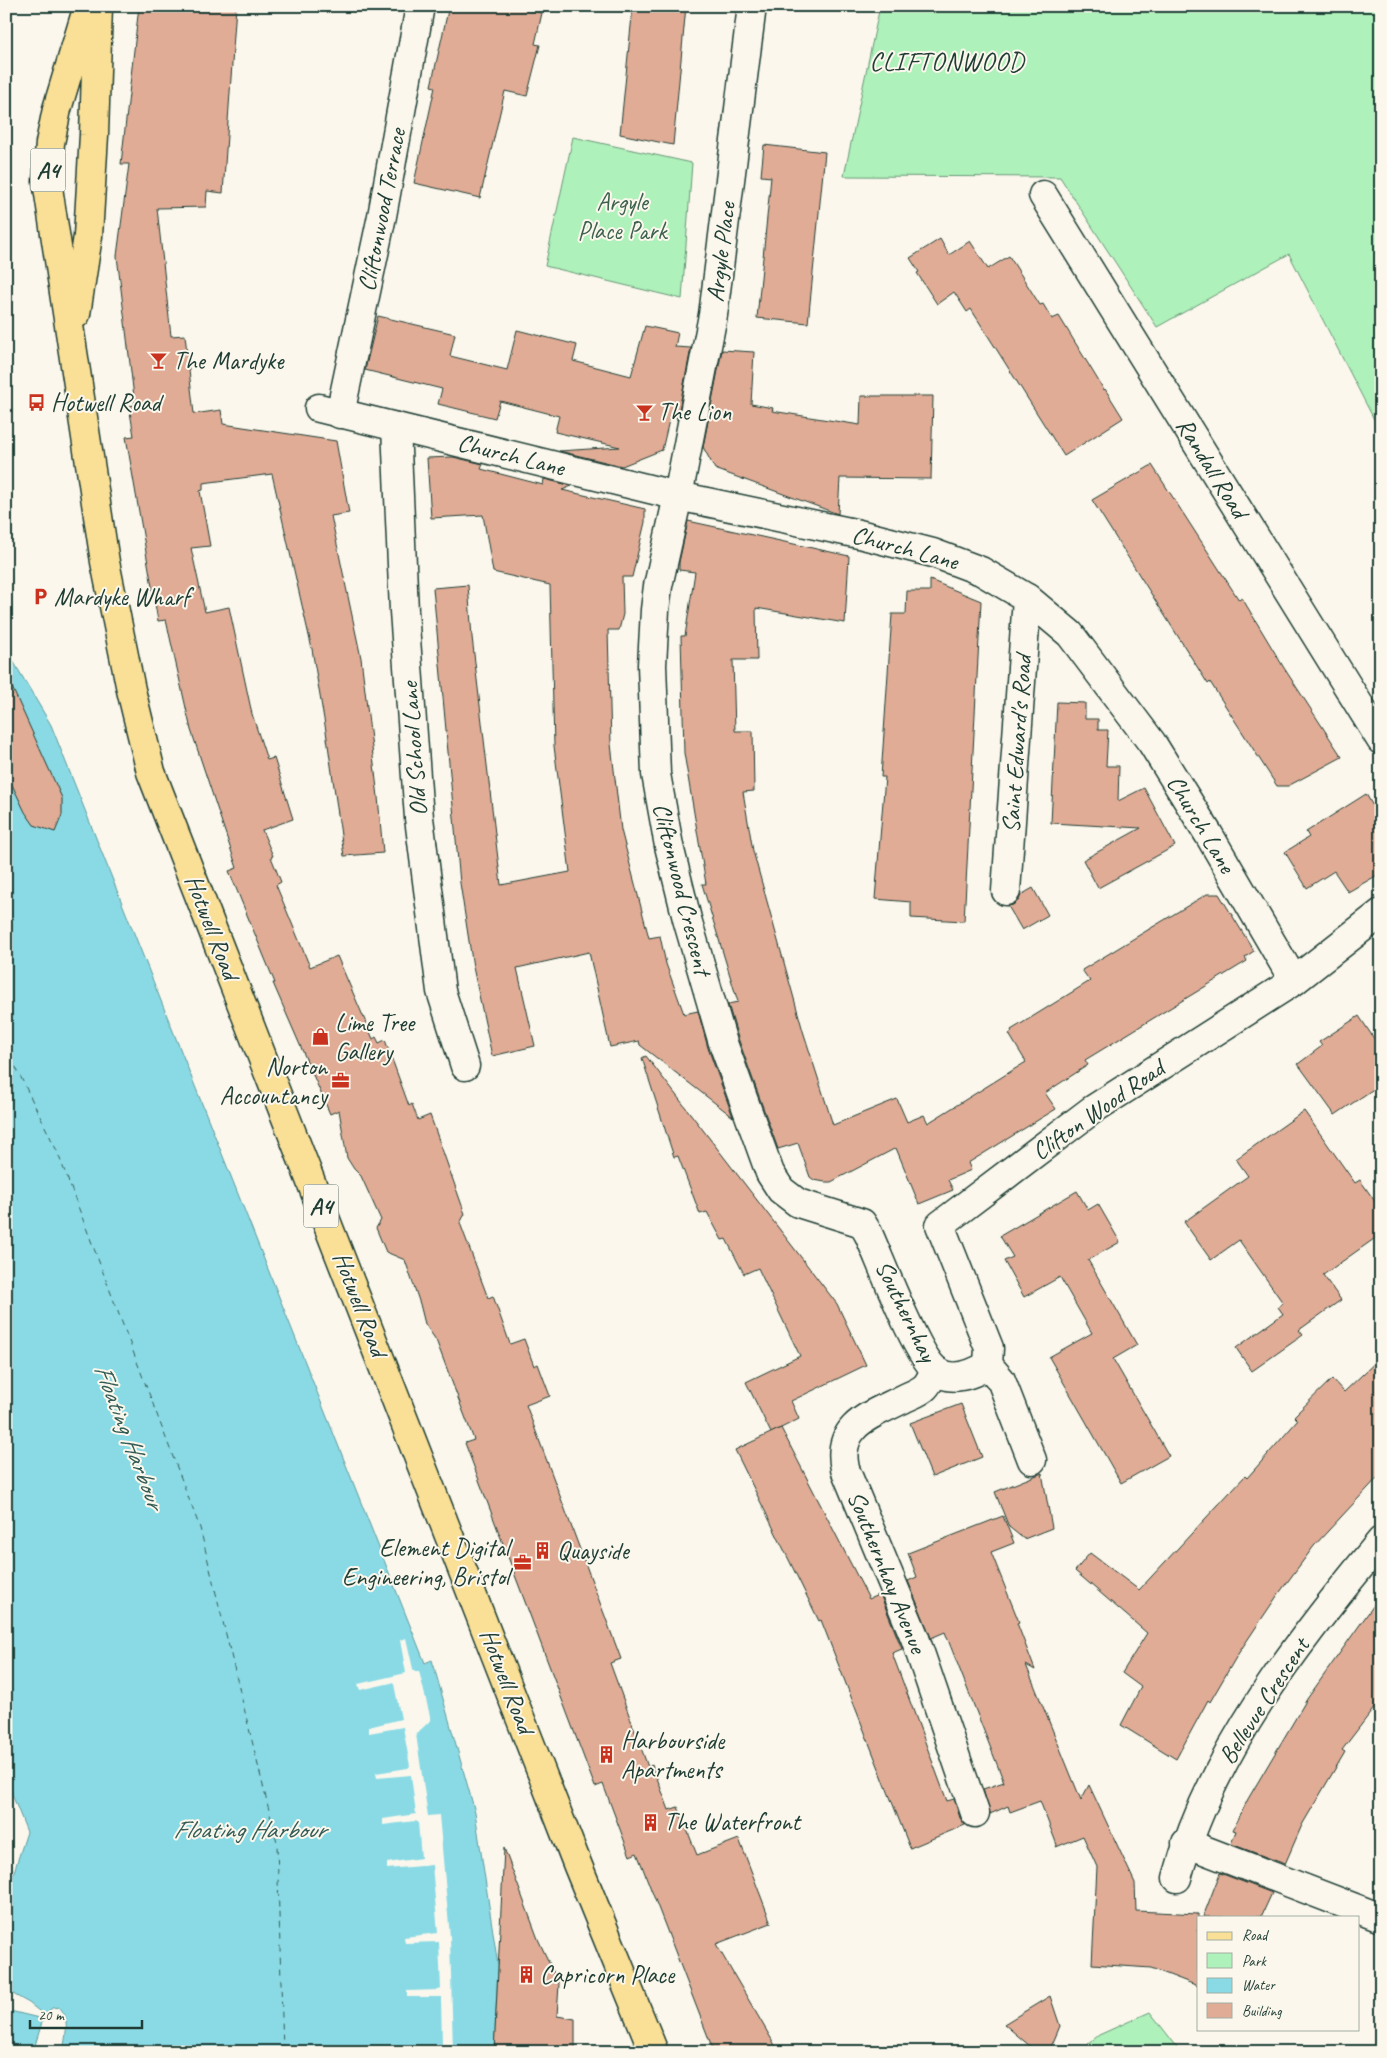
<svg xmlns="http://www.w3.org/2000/svg" width="1387" height="2058" viewBox="0 0 1387 2058" font-family="Caveat,sans-serif">
<style>
.green{fill:#aff1ba;stroke:#679777}
.water{fill:#8adae5;stroke:#5f9b9e}
.pier{fill:#fbf7ec}
.lines{fill:none;stroke-linecap:round;stroke-linejoin:round}
.ferry{stroke:#345c57;stroke-width:1;stroke-dasharray:6 5;stroke-linecap:butt}
.building{fill:#e1ac96;stroke:#1f3d34}
.street-casing{stroke:#1f3d34;stroke-width:31}
.primary-casing{stroke:#1f3d34;stroke-width:31}
.street{stroke:#fbf7ec;stroke-width:28}
.primary{stroke:#fadf96;stroke-width:28}
.labels{text-anchor:middle;dominant-baseline:central;stroke-width:4;stroke-linejoin:round;paint-order:stroke}
.shield{fill:#fbf7ec;stroke:#61756b;stroke-width:1}
.shield-label{font-size:24px;font-weight:bold;fill:#1f3d34}
.park-label{font-size:25px;fill:#3c614f;stroke:#fbf7ec}
.street-label{font-size:25px;fill:#1f3d34;stroke:#fbf7ec}
.poi-label{font-size:25px;fill:#1f3d34;stroke:#fbf7ec;text-anchor:start}
.neighbourhood-label{font-size:26px;letter-spacing:1px;fill:#1f3d34;stroke:#fbf7ec}
.water-label{font-size:26px;font-style:italic;fill:#345c57;stroke:#fbf7ec}
</style>
<rect width="100%" height="100%" fill="#fbf7ec"/>
<filter id="ink" filterUnits="userSpaceOnUse"><feTurbulence type="fractalNoise" baseFrequency=".02" numOctaves="2"/><feDisplacementMap in="SourceGraphic" scale="10" xChannelSelector="R" yChannelSelector="G"/><feConvolveMatrix kernelMatrix="1 2 1 2 8 2 1 2 1" color-interpolation-filters="sRGB"/></filter>
<g filter="url(#ink)">
<g class="green">
<polygon points="880,6 1381,6 1381,433 1289,254 1157,327 1060,177 844,176"/>
<polygon points="573,137 692,163 682,299 545,266"/>
<polygon points="1150,2012 1181,2052 1111,2052 1088,2044 1099,2035"/>
</g>
<g class="water">
<path d="M6 649 51 725 425 1663 432 1660 475 1812 498 1966 494 2052H63C65 2037 71 2018 59 2007L52 2008 44 2015 29 2003 6 1990V1896L27 1832 6 1779Z"/>
<polygon points="6,2010 43,2019 33,2052 6,2052"/>
</g>
<polygon class="pier" points="406,1638 413,1669 415,1671 419,1671 431,1720 416,1734 428,1816 439,1815 450,1937 453,2052 407,2051 407,2045 439,2045 442,2044 441,1997 407,1997 407,1991 439,1990 441,1989 439,1942 405,1943 404,1937 438,1933 432,1865 387,1869 387,1863 421,1858 418,1822 415,1821 383,1825 383,1819 416,1814 411,1775 377,1778 376,1773 408,1768 410,1766 403,1727 369,1733 369,1727 401,1719 394,1684 391,1683 360,1690 358,1684 406,1673 400,1640"/>
<g class="lines">
<polyline class="ferry" points="6,1047 57,1151 200,1528 277,1843 283,2052"/>
</g>
<g class="building">
<polygon points="139,6 236,6 223,193 207,191 206,207 157,208 171,336 185,335 194,414 221,410 223,424 336,441 349,513 331,516 361,658 378,797 383,853 344,856 326,731 312,649 272,474 203,483 203,490 200,491 210,546 191,548 205,612 229,607 252,714 267,760 274,758 293,819 262,830 273,856 271,857 281,882 276,885 310,967 337,956 373,1039 376,1037 379,1043 385,1040 409,1106 412,1104 418,1120 430,1115 465,1214 460,1223 488,1298 493,1296 510,1344 524,1339 534,1366 538,1364 550,1396 526,1405 621,1659 610,1663 648,1767 652,1765 669,1810 678,1807 697,1855 739,1839 771,1923 716,1944 779,2052 714,2052 637,1853 630,1856 603,1784 595,1787 465,1443 474,1440 436,1340 425,1324 420,1304 405,1260 386,1252 376,1228 381,1220 361,1176 354,1169 347,1158 339,1110 330,1114 273,983 275,983 229,871 237,868 191,730 166,620 158,621 126,437 134,436 129,406 135,405 117,256 129,164 121,164"/>
<polygon points="449,6 510,6 542,13 535,44 540,45 527,96 505,91 480,198 414,183 435,87 431,86"/>
<polygon points="633,6 686,6 673,145 620,134"/>
<polygon points="764,145 825,152 808,323 757,318 771,177 761,176"/>
<polygon points="940,239 949,255 970,241 988,269 1009,256 1040,305 1043,304 1052,319 1059,316 1104,390 1105,389 1123,418 1064,456 971,309 967,312 954,292 937,304 917,273 919,272 910,258"/>
<polygon points="378,316 455,334 450,356 507,370 517,330 577,345 573,361 631,376 645,326 678,333 675,347 691,348 677,420 677,417 670,416 662,450 622,466 559,451 620,447 555,432 559,416 500,401 495,418 438,404 442,389 365,370"/>
<polygon points="722,350 754,352 751,404 773,408 772,411 860,425 861,396 933,396 931,479 840,478 838,514 715,469 703,447"/>
<polygon points="453,457 483,464 481,469 543,485 544,479 572,486 562,490 645,509 645,522 632,577 622,577 623,614 619,630 608,630 611,744 621,830 649,938 660,936 666,964 684,1014 698,1011 708,1048 733,1117 640,1045 639,1041 610,1047 589,952 517,968 535,1046 492,1056 473,967 460,883 433,588 468,585 472,637 501,885 570,872 554,746 550,585 493,572 483,515 431,518 427,458"/>
<polygon points="1152,465 1239,600 1242,598 1284,668 1342,757 1288,786 1277,786 1210,682 1208,684 1092,500"/>
<polygon points="688,521 849,556 845,623 756,608 757,660 733,660 735,731 753,731 754,791 743,792 753,851 803,1031 833,1125 897,1099 907,1122 924,1115 928,1123 1026,1062 1009,1034 1012,1032 1011,1030 1090,981 1082,970 1207,894 1219,894 1254,951 1245,957 1247,961 1085,1060 1088,1065 1045,1093 1056,1109 968,1163 971,1170 948,1180 953,1190 919,1204 896,1148 831,1182 825,1182 814,1180 810,1177 798,1143 778,1149 738,1038 728,1004 738,1002 702,884 706,884 684,753 681,636 685,636 695,572 679,570 679,562"/>
<polygon points="930,580 981,601 964,921 911,918 911,902 875,899 885,777 881,777 892,614 906,614 907,591 930,591"/>
<polygon points="6,674 62,798 62,815 55,832 34,825 25,812 6,772"/>
<polygon points="1057,702 1085,703 1085,719 1098,719 1098,730 1108,730 1106,766 1119,766 1118,801 1144,788 1175,846 1098,888 1083,860 1141,828 1051,823"/>
<polygon points="1366,794 1381,820 1381,873 1348,892 1334,871 1307,888 1285,852 1309,837 1306,832"/>
<polygon points="1033,888 1048,915 1022,930 1008,906 1013,905 1019,900 1021,895"/>
<polygon points="1359,1016 1381,1049 1381,1084 1335,1115 1298,1064 1322,1046 1319,1042"/>
<polygon points="646,1056 837,1304 866,1365 791,1401 799,1419 771,1433 746,1382 800,1356 758,1268 744,1274 726,1239 722,1240 707,1212 700,1214 678,1156 674,1157 642,1058"/>
<polygon points="1304,1111 1355,1183 1360,1180 1381,1210 1381,1234 1323,1275 1341,1300 1299,1330 1303,1335 1252,1371 1236,1348 1283,1314 1278,1307 1283,1303 1239,1240 1211,1260 1184,1222 1248,1176 1236,1159"/>
<polygon points="1077,1191 1088,1210 1098,1204 1120,1242 1088,1260 1137,1345 1113,1359 1169,1456 1121,1483 1049,1357 1092,1333 1060,1277 1024,1297 1004,1261 1013,1257 1000,1236"/>
<polygon points="1381,1357 1381,1474 1314,1546 1277,1596 1238,1654 1210,1702 1208,1700 1176,1759 1121,1725 1141,1687 1122,1673 1147,1633 1075,1571 1090,1553 1139,1590 1245,1476 1247,1478 1298,1420 1294,1416 1332,1379 1344,1392"/>
<polygon points="961,1404 982,1457 932,1477 910,1423"/>
<polygon points="781,1428 869,1599 880,1594 902,1649 892,1653 947,1801 954,1799 960,1818 965,1825 910,1848 821,1620 819,1621 735,1450"/>
<polygon points="1042,1473 1052,1528 1024,1539 1009,1527 995,1492"/>
<polygon points="1003,1516 1014,1543 991,1552 1019,1622 1017,1623 1035,1670 1026,1665 1081,1800 1089,1785 1135,1883 1136,1911 1198,1914 1198,1986 1151,1968 1092,1964 1097,1867 1083,1836 1056,1847 1057,1845 1040,1801 1010,1812 1008,1806 990,1814 983,1789 1004,1782 945,1632 931,1638 908,1581 917,1577 908,1553"/>
<polygon points="1381,1595 1381,1699 1342,1750 1345,1752 1302,1825 1285,1864 1231,1844 1236,1831 1233,1830 1248,1799 1307,1699"/>
<polygon points="504,1848 538,1939 559,1984 557,2016 575,2019 575,2052 494,2052"/>
<polygon points="1220,1873 1272,1893 1261,1917 1203,1917"/>
<polygon points="1050,1996 1060,2026 1049,2052 1037,2052 1004,2024"/>
</g>
<g class="lines">
<defs>
<g id="street">
<path d="M752 6 713 315 678 496 658 586 655 610 652 665 656 774 669 846 687 919 723 1043 770 1173 781 1190 798 1203 862 1223 868 1233C880 1259 917 1358 937 1371 953 1383 973 1374 988 1365L1001 1380 1032 1460"/>
<polyline points="1043,195 1381,740"/>
<polyline points="319,408 678,496 859,534 933,553 981,571 1027,598 1070,634 1152,743 1209,835 1294,981"/>
<polyline points="340,414 382,216 420,6"/>
<polyline points="396,427 404,611 419,818 441,991 465,1066"/>
<polyline points="1006,891 1027,598"/>
<polyline points="988,1365 989,1348 940,1225 1092,1110 1294,981 1381,913"/>
<path d="M935 1371C932 1376 929 1383 925 1387 920 1392 911 1395 905 1398 872 1415 835 1424 845 1469L915 1638 975 1813"/>
<polyline points="1186,1843 1381,1918"/>
<path d="M1177 1878C1211 1752 1299 1640 1381 1541"/>
</g>
<g id="primary">
<polyline points="88,6 57,109 50,143 47,181 105,562 131,690 151,772 578,1866 654,2052"/>
<polyline points="76,314 88,236 94,135 98,6"/>
</g>
</defs>
<use href="#street" class="street-casing"/>
<use href="#primary" class="primary-casing"/>
<use href="#street" class="street"/>
<use href="#primary" class="primary"/>
</g>
</g>
<defs>
<symbol id="bar-bare" viewBox="-9 -9 18 18"><path d="M-6-5H6L.8 .8V4.5H3.5V6h-7V4.5H-.8V.8Z" fill="#c8321e" stroke="#fbf7ec" stroke-width="2.5" paint-order="stroke"/></symbol>
<symbol id="bus-bare" viewBox="-9 -9 18 18"><path d="M-5-6H5V4H4V6H2V4H-2V6H-4V4H-5ZM-3.5-4V0h7V-4ZM-3.5 1.2v1.5H-2V1.2ZM2 1.2v1.5H3.5V1.2Z" fill="#c8321e" stroke="#fbf7ec" stroke-width="2.5" paint-order="stroke"/></symbol>
<symbol id="parking-bare" viewBox="-9 -9 18 18"><path d="M-3.5-5.5H1a3.5 3.5 0 0 1 0 7H-1V5.5H-3.5ZM-1-3.4V-.6H.8a1.4 1.4 0 0 0 0-2.8Z" fill="#c8321e" stroke="#fbf7ec" stroke-width="2.5" paint-order="stroke"/></symbol>
<symbol id="shop-bare" viewBox="-9 -9 18 18"><path d="M-5-2.5h2.3a2.7 3.5 0 0 1 5.4 0H5L5.5 6h-11ZM-1.5-2.5h3a1.5 2.3 0 0 0-3 0Z" fill="#c8321e" stroke="#fbf7ec" stroke-width="2.5" paint-order="stroke"/></symbol>
<symbol id="office-bare" viewBox="-9 -9 18 18"><path d="M-6-3h4V-5.5h4V-3h4V5H-6ZM-1-4.5V-3h2v-1.5ZM-6 0V1H6V0Z" fill="#c8321e" stroke="#fbf7ec" stroke-width="2.5" paint-order="stroke"/></symbol>
<symbol id="building-bare" viewBox="-9 -9 18 18"><path d="M-4-6H4V6H1V3H-1V6H-4ZM-2.5-4.3h1.7v1.8h-1.7ZM.8-4.3h1.7v1.8H.8ZM-2.5-1h1.7V.8h-1.7ZM.8-1h1.7V.8H.8Z" fill="#c8321e" stroke="#fbf7ec" stroke-width="2.5" paint-order="stroke"/></symbol>
</defs>
<g fill-rule="evenodd">
<use href="#bar-bare" x="146" y="348" width="25" height="25"/>
<use href="#bus-bare" x="24" y="390" width="25" height="25"/>
<use href="#bar-bare" x="632" y="400" width="25" height="25"/>
<use href="#parking-bare" x="28" y="584" width="25" height="25"/>
<use href="#shop-bare" x="308" y="1024" width="25" height="25"/>
<use href="#office-bare" x="328" y="1068" width="25" height="25"/>
<use href="#building-bare" x="530" y="1538" width="25" height="25"/>
<use href="#office-bare" x="510" y="1550" width="25" height="25"/>
<use href="#building-bare" x="594" y="1742" width="25" height="25"/>
<use href="#building-bare" x="638" y="1810" width="25" height="25"/>
<use href="#building-bare" x="514" y="1962" width="25" height="25"/>
</g>
<g class="labels">
<g class="shield">
<rect x="30.5" y="148.5" width="35" height="43" rx="4"/>
<rect x="303.5" y="1184.5" width="35" height="43" rx="4"/>
</g>
<g class="shield-label">
<text x="48" y="170">A4</text>
<text x="321" y="1206">A4</text>
</g>
<g class="park-label">
<text x="622" y="202">Argyle<tspan x="622" dy="29">Place Park</tspan></text>
</g>
<g class="street-label">
<text transform="translate(382 210) rotate(-79)">Cliftonwood Terrace</text>
<text transform="translate(721 252) rotate(-83)">Argyle Place</text>
<text transform="translate(511 455) rotate(14)">Church Lane</text>
<text transform="translate(1212 468) rotate(58)">Randall Road</text>
<text transform="translate(905 548) rotate(15)">Church Lane</text>
<text transform="translate(1017 744) rotate(-86)">Saint Edward's Road</text>
<text transform="translate(414 749) rotate(-94)">Old School Lane</text>
<text transform="translate(1201 824) rotate(59)">Church Lane</text>
<text transform="translate(682 889) rotate(76)">Cliftonwood Crescent</text>
<text transform="translate(212 927) rotate(69)">Hotwell Road</text>
<text transform="translate(1098 1110) rotate(-35)">Clifton Wood Road</text>
<text transform="translate(360 1304) rotate(69)">Hotwell Road</text>
<text transform="translate(906 1311) rotate(64)">Southernhay</text>
<text transform="translate(887 1572) rotate(68)">Southernhay Avenue</text>
<text transform="translate(507 1681) rotate(69)">Hotwell Road</text>
<text transform="translate(1264 1701) rotate(-57)">Bellevue Crescent</text>
</g>
<g class="poi-label">
<text x="173" y="361">The Mardyke</text>
<text x="51" y="403">Hotwell Road</text>
<text x="658" y="412">The Lion</text>
<text x="54" y="597">Mardyke Wharf</text>
<text x="335" y="1023">Lime Tree<tspan x="335" dy="29">Gallery</tspan></text>
<text x="327" y="1067" text-anchor="end">Norton<tspan x="327" dy="29">Accountancy</tspan></text>
<text x="509" y="1548" text-anchor="end">Element Digital<tspan x="509" dy="29">Engineering, Bristol</tspan></text>
<text x="557" y="1551">Quayside</text>
<text x="621" y="1741">Harbourside<tspan x="621" dy="29">Apartments</tspan></text>
<text x="664" y="1822">The Waterfront</text>
<text x="540" y="1975">Capricorn Place</text>
</g>
<g class="neighbourhood-label">
<text x="947" y="61">CLIFTONWOOD</text>
</g>
<g class="water-label">
<text transform="translate(129 1436) rotate(69)">Floating Harbour</text>
<text x="249" y="1829">Floating Harbour</text>
</g>
</g>
<rect width="1387" height="2058" fill="none" stroke="#fbf7ec" stroke-width="25"/>
<rect x="12" y="12" width="1362" height="2033" fill="none" stroke="#1f3d34" stroke-width="2" filter="url(#ink)"/>
<rect x="1197" y="1916" width="162" height="115" fill="#fbf7ec" stroke="#a3ada2"/>
<rect x="1207" y="1932" width="25" height="8" fill="#fadf96" stroke="#a3ada2"/>
<text x="1242" y="1940" font-size="15" fill="#1f3d34">Road</text>
<rect x="1207" y="1953" width="25" height="15" fill="#aff1ba" stroke="#a3ada2"/>
<text x="1242" y="1966" font-size="15" fill="#1f3d34">Park</text>
<rect x="1207" y="1978" width="25" height="15" fill="#8adae5" stroke="#a3ada2"/>
<text x="1242" y="1990" font-size="15" fill="#1f3d34">Water</text>
<rect x="1207" y="2003" width="25" height="15" fill="#e1ac96" stroke="#a3ada2"/>
<text x="1242" y="2016" font-size="15" fill="#1f3d34">Building</text>
<path d="M30 2020v8h112v-8" fill="none" stroke="#1f3d34" stroke-width="2.5"/>
<text x="38" y="2020" font-size="15" fill="#1f3d34" stroke="#fbf7ec" stroke-width="4" paint-order="stroke">20 m</text>
</svg>
